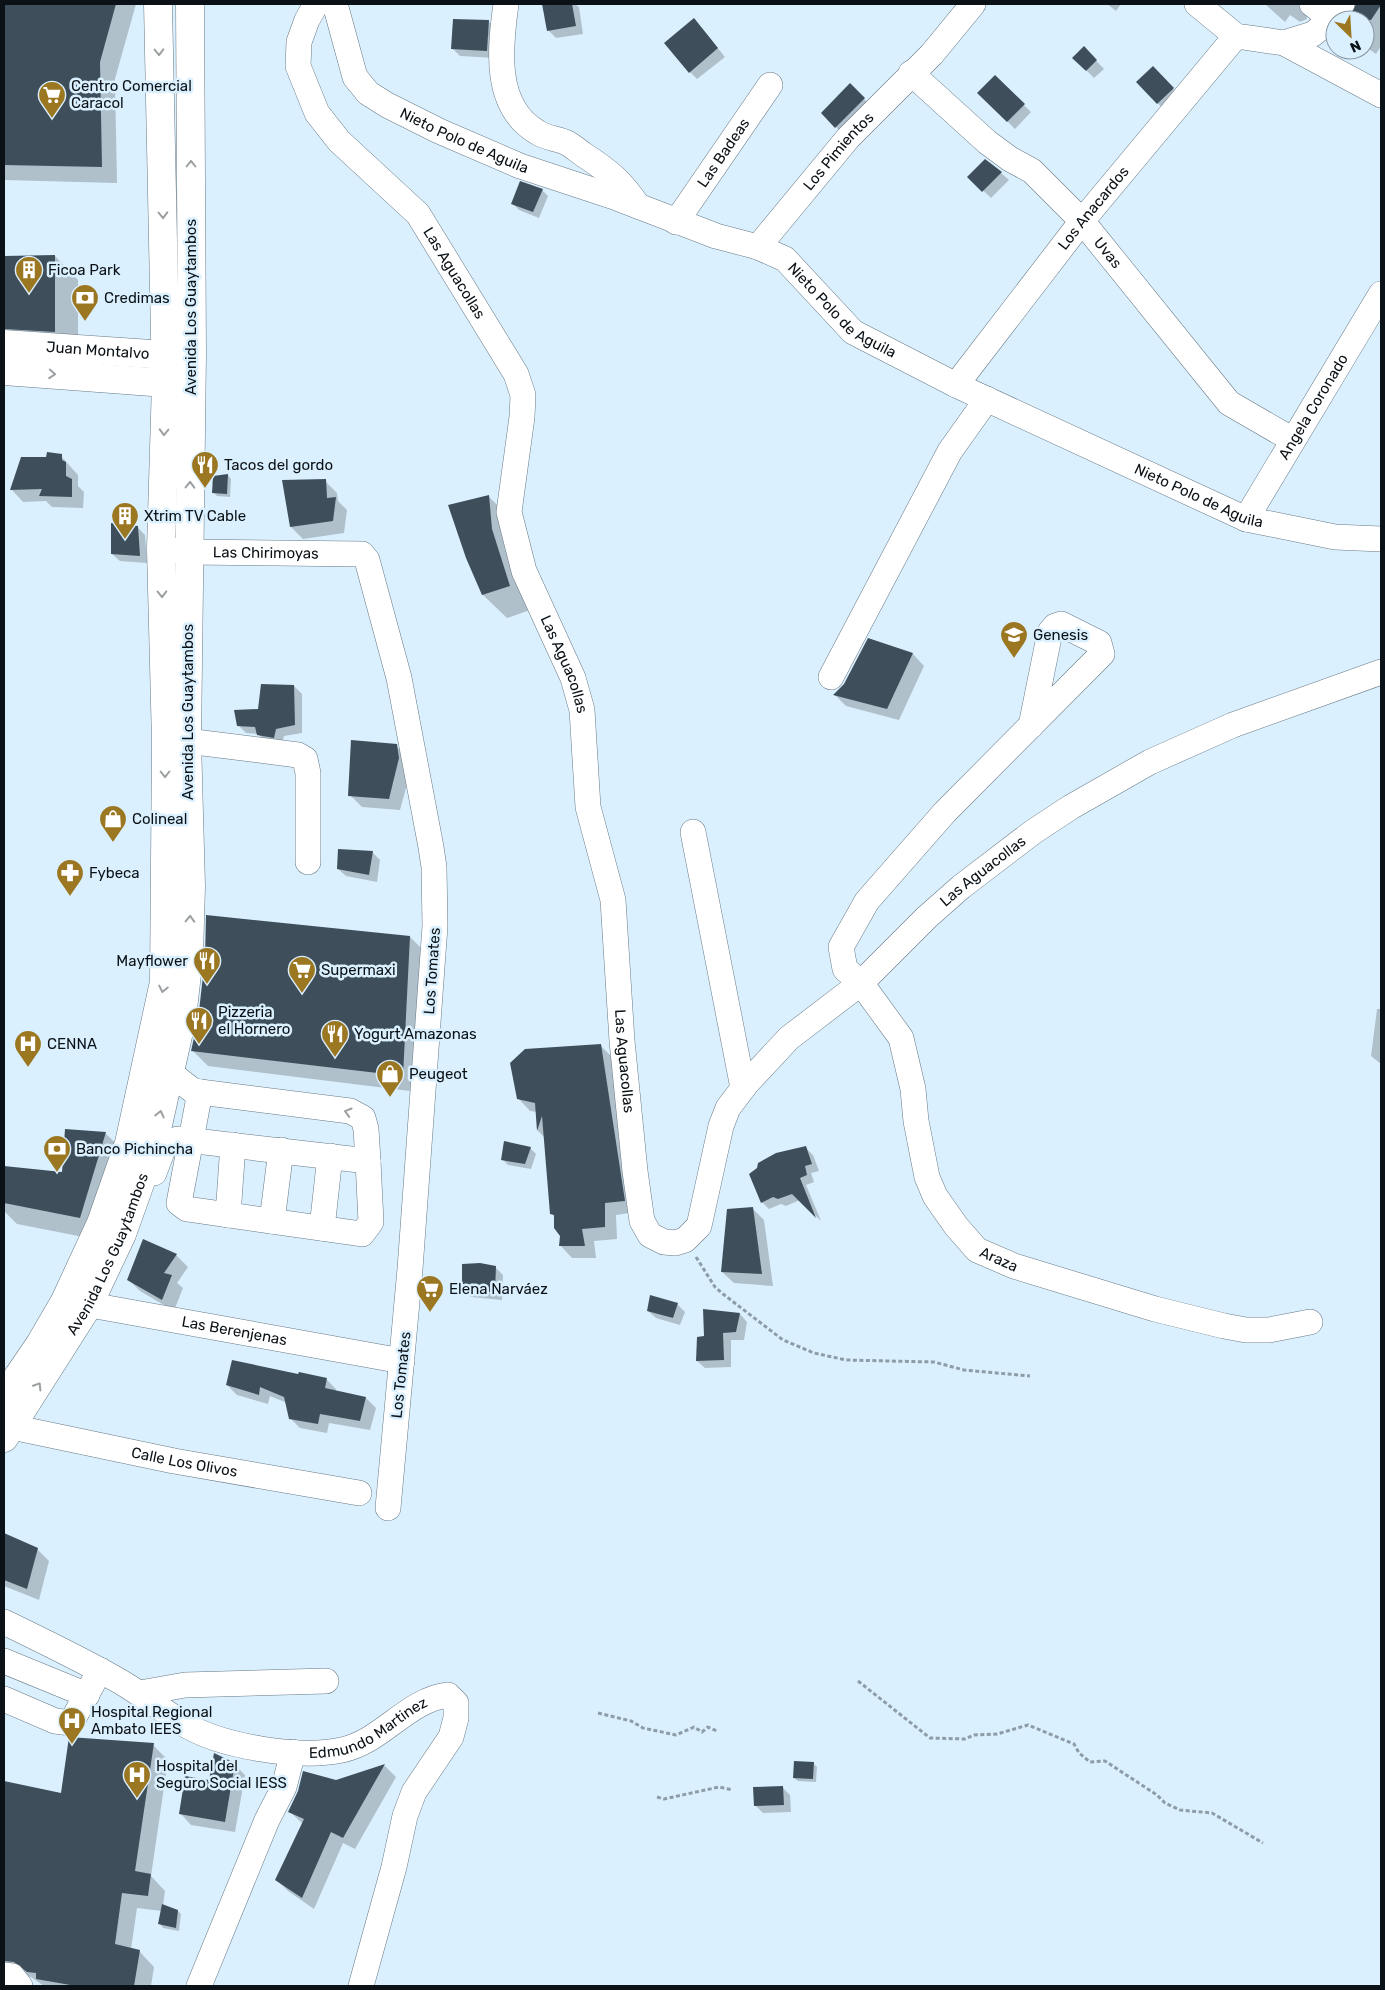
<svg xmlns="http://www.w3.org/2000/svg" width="1385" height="1990" viewBox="0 0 1385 1990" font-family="Rubik,sans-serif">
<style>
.shadow{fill:#0003}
.building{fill:#3e4f5b}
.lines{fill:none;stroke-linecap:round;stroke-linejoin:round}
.minor-casing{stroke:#677986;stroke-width:26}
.major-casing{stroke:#677986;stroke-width:29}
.path{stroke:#8d9ca7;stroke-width:3;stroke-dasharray:4 2.5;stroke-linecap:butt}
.minor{stroke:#fff;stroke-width:25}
.major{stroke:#fff;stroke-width:28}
.oneway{stroke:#9da0a2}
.labels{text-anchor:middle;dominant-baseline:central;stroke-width:5;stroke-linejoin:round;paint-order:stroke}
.poi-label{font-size:15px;fill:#0b1217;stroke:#dbf0fe;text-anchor:start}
.street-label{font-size:15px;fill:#0b1217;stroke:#dbf0fe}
</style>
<rect width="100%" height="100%" fill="#dbf0fe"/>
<g class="shadow">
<polygon points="6,4 136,4 115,79 117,183 4,180"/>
<polygon points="544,4 575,4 579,7 583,34 556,38 548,30"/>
<polygon points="1107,4 1121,4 1116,11"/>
<polygon points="1265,4 1301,4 1306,8 1307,19 1300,22 1290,15 1285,22"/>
<polygon points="1358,4 1381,4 1381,46 1376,54 1366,47 1365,49 1365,20 1349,20 1355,13"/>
<polygon points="489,22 497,29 495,58 460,56 452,48"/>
<polygon points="701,27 725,57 697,79 690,72"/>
<polygon points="1084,48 1104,69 1094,78 1074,58"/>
<polygon points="1349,50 1364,50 1359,57"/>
<polygon points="1153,68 1180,96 1165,111 1138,82"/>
<polygon points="995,77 1031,112 1015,129 979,93"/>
<polygon points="850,85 871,106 844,135 822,113"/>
<polygon points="1001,173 1009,180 991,198 969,177"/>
<polygon points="542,190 548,196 539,218 519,210 513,204"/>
<polygon points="55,256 78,280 78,355 4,335 4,257"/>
<polygon points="61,456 78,475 78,486 84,492 83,508 52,507 46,501 23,502 12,490 47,458"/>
<polygon points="228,475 231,479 230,497 217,496 213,492 214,477"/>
<polygon points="325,481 337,493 338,501 347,510 344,533 303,539 291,527"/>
<polygon points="488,496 512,519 533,609 507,618 483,595 467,557"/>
<polygon points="137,527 145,535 147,563 120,561 112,554"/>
<polygon points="869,639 913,654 924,666 899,720 846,706 835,695 845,684"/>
<polygon points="294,686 302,694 302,733 284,736 282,745 266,743 258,734 246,733 238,725"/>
<polygon points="396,746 408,758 411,770 400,810 362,807 350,795"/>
<polygon points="372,852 380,860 377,882 346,876 338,869"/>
<polygon points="410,937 426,953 418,1092 208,1066 193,1051"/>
<polygon points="1377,1009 1381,1009 1381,1064 1371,1056"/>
<polygon points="601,1046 613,1058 636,1212 616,1215 617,1239 594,1241 596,1258 572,1258 560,1245 561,1236 556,1218 551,1213 545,1138 538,1131 537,1112 530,1111 518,1098"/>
<polygon points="105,1133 129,1156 104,1241 17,1224 4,1211 4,1167 63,1173"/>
<polygon points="530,1148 536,1154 531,1169 508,1165 502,1159"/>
<polygon points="806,1148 813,1155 819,1171 811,1173 814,1182 806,1185 821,1221 800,1200 786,1206 781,1204 769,1209 762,1202"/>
<polygon points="752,1208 764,1220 773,1286 734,1283 722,1272"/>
<polygon points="176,1255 188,1267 177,1283 183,1288 174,1311 140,1291 128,1279"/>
<polygon points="495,1267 503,1275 502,1300 471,1297 463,1290"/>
<polygon points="677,1304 685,1312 680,1325 656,1318 648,1311"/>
<polygon points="740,1314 747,1322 744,1340 731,1340 731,1367 705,1368 697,1361 705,1338"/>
<polygon points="299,1376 326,1379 336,1389 335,1392 366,1398 376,1408 370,1430 329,1423 327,1433 300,1428 290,1418 287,1403 270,1396 268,1404 237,1395 227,1385"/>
<polygon points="4,1534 37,1549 49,1561 39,1600 4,1586"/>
<polygon points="153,1745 168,1760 151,1876 165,1891 163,1906 178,1911 181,1914 179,1931 163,1928 160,1924 162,1911 137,1908 131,1949 139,1951 154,1967 151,1986 44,1986 31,1977 21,1975 4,1986 4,1782 62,1795"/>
<polygon points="813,1763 817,1767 816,1782 798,1781 794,1778"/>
<polygon points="234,1764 245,1775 235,1832 191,1825 181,1814 210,1781"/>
<polygon points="385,1766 396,1777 355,1849 343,1843 314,1909 288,1891 276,1879 303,1824 289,1811 336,1781"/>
<polygon points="782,1787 790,1795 791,1812 763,1813 755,1805"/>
</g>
<g class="building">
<polygon points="5,4 116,4 100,62 102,167 4,165"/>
<polygon points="542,4 572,4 576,26 547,31"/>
<polygon points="1356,4 1381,4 1381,5 1371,20 1348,20"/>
<polygon points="694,18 718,48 689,73 664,43"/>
<polygon points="453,19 489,20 487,51 451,49"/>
<polygon points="1084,46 1097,60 1086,71 1072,58"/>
<polygon points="1153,66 1174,88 1157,104 1136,82"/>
<polygon points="995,75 1025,104 1007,122 977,93"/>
<polygon points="850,83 865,98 835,128 821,113"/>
<polygon points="985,159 1002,172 982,192 967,177"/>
<polygon points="520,181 543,189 533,212 511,204"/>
<polygon points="55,255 55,332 4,329 4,256"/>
<polygon points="47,452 62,454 62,460 66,462 66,476 72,479 72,497 39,496 42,489 10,490 21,457 46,457"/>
<polygon points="228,474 227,494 212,493 213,476"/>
<polygon points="326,479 327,498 336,497 333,521 290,527 282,480"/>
<polygon points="489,495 492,529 510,586 482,595 466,558 448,505"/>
<polygon points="111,523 138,526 140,556 111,554"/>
<polygon points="868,638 913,653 887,709 833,695 844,684"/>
<polygon points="261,684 294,685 295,725 276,729 274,738 257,735 255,727 237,726 234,710 258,709"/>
<polygon points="351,740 397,744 399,758 389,799 348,796"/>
<polygon points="338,849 373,851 369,875 337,869"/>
<polygon points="206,915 410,936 403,1076 191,1051 198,1020 205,958"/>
<polygon points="601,1044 625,1201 605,1203 605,1227 582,1229 585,1246 559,1246 560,1236 554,1228 554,1215 550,1214 542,1116 537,1131 535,1103 517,1099 510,1063 525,1049"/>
<polygon points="65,1129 106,1132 80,1218 4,1203 4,1166 62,1172"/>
<polygon points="504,1141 531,1147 525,1164 501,1160"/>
<polygon points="806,1146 812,1164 805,1166 807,1175 800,1178 816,1218 792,1194 778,1199 773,1197 761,1203 749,1174 757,1168 758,1163 776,1153"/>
<polygon points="753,1207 762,1274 721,1272 727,1209"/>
<polygon points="143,1239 177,1254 164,1273 172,1275 162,1300 127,1280"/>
<polygon points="480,1263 496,1266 495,1292 462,1290 462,1264"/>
<polygon points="650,1295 678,1303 673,1318 647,1311"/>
<polygon points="703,1309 740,1313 736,1332 723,1333 724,1360 696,1361 697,1337 704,1336"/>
<polygon points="232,1360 298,1374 299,1372 327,1378 325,1388 366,1397 360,1421 320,1414 318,1424 289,1419 284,1397 260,1387 259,1395 226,1385"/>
<polygon points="4,1533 38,1548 27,1589 4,1580"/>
<polygon points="69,1737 154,1743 135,1871 151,1874 148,1896 122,1893 115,1944 140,1950 134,1986 76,1986 36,1979 36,1973 27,1972 14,1962 4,1961 4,1781 61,1793"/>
<polygon points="214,1753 235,1763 225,1822 179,1814 185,1776 209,1780"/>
<polygon points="794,1761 814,1762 813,1779 793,1778"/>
<polygon points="385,1764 343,1838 331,1832 302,1898 275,1880 304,1819 288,1812 298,1791 303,1771 336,1780"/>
<polygon points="783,1786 784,1805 754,1806 753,1787"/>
<polygon points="162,1904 178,1910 176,1928 158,1924"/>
</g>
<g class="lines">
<defs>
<g id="minor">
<path id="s1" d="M316 4 307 20 299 42 298 66 317 113 339 141 418 214 516 374 523 395 522 417 509 512 524 571 573 678 582 710 588 807 613 900 622 1041 635 1171 642 1221 650 1235 664 1242 675 1243 685 1240 699 1226 721 1126 728 1108 747 1083 789 1038 861 983 927 917 961 887 1033 832 1071 807 1150 762 1233 725 1381 672"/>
<path id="s2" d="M335 4 355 77 368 93 387 105 439 131 520 166 617 198 716 236 758 247 785 259 853 332 956 385 1246 519 1335 537 1381 539"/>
<path d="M506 4C500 47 493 106 537 132 546 138 555 138 565 142 572 145 578 151 584 155 609 171 622 182 638 206"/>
<polyline points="1197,4 1236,36 1284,43 1313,34 1331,19 1342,4"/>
<polyline points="1312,4 1331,19"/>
<polyline points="1284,43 1381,95"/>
<path id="s3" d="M911 73 987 142 1010 159 1032 171 1082 221 1229 403 1293 440"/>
<path id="s4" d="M676 222 770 85"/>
<path id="s5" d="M758 247 848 138 932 54 973 4"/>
<path id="s6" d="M956 385 1082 221 1236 36"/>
<path id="s7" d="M1246 519 1381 294"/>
<path id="s8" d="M161 549 188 552 362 554 367 560 399 678 431 847 434 867 435 926 410 1269 388 1508"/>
<polyline points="831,677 950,451 987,399"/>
<path id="s9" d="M1031 726 1050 632 1055 626 1061 624 1099 643 1102 654 945 812 867 901 841 947 845 969 861 983 901 1038 913 1089 916 1121 927 1177 935 1196 956 1226 977 1250 1014 1266 1155 1309 1224 1326 1246 1330H1269L1310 1322"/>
<polyline points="187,741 298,755 305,759 308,773 308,862"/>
<polyline points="693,832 743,1088"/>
<polyline points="200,1092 179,1203 187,1209 362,1234 371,1222 368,1161"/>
<polyline points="154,1173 165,1144 178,1139 368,1161 366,1129 363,1118 350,1111 200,1092 192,1090 169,1072"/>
<polyline points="228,1215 233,1145"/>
<polyline points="272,1221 281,1150"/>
<polyline points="322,1228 330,1156"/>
<path id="s10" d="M68 1301 402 1361"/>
<path id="s11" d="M4 1421 12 1427 174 1461 359 1493"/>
<path id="s12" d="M4 1622C43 1641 83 1660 121 1682 143 1695 163 1711 184 1724 222 1747 299 1759 342 1750 383 1741 407 1700 448 1695L456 1703V1718L451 1737 414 1792 405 1816 394 1867 361 1986"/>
<polyline points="4,1661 87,1695"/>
<polyline points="140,1693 185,1685 326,1681"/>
<polyline points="4,1699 55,1721 71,1723 100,1670"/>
<polyline points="4,1975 12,1976 20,1986"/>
<polyline points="199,1986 267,1820 284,1787 293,1752"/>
</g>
<g id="major">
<path id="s13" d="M4 344 166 355 183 354"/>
<polyline points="4,371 166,383 183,382"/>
<polyline points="4,1397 40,1344 65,1301 101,1223 129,1143 164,982 166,742 161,549 166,383 158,4"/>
<path id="s14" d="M4 1438 88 1306 122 1234 153 1147 182 1018 189 956 191 886 187 741 192 353 190 4"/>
</g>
</defs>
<use href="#minor" class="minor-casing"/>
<use href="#major" class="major-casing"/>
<g class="path">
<polyline points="696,1257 715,1287 723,1294 783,1340 814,1353 846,1360 934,1362 964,1370 1030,1376"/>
<polyline points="858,1681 930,1738 965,1739 974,1735 997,1734 1028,1725 1074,1744 1079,1753 1090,1762 1105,1761 1157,1795 1165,1803 1180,1810 1212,1813 1263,1843"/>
<polyline points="598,1713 631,1721 643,1728 676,1735 694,1727 702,1732 708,1727 717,1731"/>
<polyline points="657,1797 664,1799 719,1787 733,1790"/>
</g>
<use href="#minor" class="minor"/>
<use href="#major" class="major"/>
</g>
<defs><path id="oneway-chevron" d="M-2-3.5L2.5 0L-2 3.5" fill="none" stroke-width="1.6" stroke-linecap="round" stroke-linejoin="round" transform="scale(1.25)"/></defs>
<g class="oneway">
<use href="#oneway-chevron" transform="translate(159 52) rotate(89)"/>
<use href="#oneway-chevron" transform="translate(191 164) rotate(-90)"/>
<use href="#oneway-chevron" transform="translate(163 215) rotate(89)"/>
<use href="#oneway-chevron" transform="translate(52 374) rotate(4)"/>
<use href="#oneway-chevron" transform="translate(164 432) rotate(92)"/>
<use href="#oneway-chevron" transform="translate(190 485) rotate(-89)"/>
<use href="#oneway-chevron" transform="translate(162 594) rotate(89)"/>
<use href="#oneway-chevron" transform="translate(165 774) rotate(90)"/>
<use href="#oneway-chevron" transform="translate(190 919) rotate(-88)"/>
<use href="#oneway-chevron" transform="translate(163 989) rotate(102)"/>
<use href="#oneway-chevron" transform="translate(348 1112) rotate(-164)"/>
<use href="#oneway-chevron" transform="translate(160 1114) rotate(-77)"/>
<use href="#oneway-chevron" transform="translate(38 1386) rotate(-58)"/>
</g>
<defs>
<symbol id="supermarket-pin" viewBox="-11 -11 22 30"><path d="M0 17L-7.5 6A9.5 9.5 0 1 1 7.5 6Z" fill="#9c7722" stroke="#dbf0fe"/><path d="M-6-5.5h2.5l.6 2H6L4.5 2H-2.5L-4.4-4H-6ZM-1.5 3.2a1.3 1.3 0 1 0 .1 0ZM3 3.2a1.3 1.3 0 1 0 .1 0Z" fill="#fff"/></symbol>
<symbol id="building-pin" viewBox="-11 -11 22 30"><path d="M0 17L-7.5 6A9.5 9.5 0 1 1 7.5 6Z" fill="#9c7722" stroke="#dbf0fe"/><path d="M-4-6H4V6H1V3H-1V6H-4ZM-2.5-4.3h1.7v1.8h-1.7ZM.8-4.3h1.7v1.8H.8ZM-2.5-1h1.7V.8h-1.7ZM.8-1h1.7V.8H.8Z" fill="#fff"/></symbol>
<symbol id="bank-pin" viewBox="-11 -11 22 30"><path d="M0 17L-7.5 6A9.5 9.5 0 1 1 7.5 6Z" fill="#9c7722" stroke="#dbf0fe"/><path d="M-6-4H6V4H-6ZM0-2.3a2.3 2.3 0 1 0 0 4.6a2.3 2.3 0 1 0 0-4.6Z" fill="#fff"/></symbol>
<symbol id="restaurant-pin" viewBox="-11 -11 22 30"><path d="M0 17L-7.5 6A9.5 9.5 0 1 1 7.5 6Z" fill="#9c7722" stroke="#dbf0fe"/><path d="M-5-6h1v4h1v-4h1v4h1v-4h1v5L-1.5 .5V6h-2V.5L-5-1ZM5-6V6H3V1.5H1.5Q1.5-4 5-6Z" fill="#fff"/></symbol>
<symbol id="school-pin" viewBox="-11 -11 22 30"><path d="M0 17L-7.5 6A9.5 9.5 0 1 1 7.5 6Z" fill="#9c7722" stroke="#dbf0fe"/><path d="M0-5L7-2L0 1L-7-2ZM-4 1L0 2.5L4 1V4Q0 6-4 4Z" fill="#fff"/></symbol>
<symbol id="shop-pin" viewBox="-11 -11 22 30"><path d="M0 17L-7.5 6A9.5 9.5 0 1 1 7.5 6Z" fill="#9c7722" stroke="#dbf0fe"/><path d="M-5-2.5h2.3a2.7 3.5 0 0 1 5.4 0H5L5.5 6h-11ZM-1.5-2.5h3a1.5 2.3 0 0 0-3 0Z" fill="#fff"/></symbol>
<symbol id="pharmacy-pin" viewBox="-11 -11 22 30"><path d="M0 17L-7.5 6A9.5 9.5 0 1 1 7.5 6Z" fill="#9c7722" stroke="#dbf0fe"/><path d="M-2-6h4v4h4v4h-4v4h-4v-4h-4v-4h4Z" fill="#fff"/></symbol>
<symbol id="hospital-pin" viewBox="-11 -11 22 30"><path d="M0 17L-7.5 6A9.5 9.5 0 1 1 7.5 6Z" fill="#9c7722" stroke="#dbf0fe"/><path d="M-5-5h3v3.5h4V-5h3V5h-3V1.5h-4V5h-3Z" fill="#fff"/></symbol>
</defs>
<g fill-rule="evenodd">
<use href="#supermarket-pin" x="36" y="79" width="32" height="43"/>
<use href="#building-pin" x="13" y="254" width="32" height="43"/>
<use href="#bank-pin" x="69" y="282" width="32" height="43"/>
<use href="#restaurant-pin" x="189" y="449" width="32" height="43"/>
<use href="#building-pin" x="109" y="500" width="32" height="43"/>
<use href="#school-pin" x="998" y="619" width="32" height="43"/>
<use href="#shop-pin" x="97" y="803" width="32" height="43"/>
<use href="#pharmacy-pin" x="54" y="857" width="32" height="43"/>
<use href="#restaurant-pin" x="191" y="945" width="32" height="43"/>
<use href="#supermarket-pin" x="286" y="954" width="32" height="43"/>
<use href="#restaurant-pin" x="183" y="1005" width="32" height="43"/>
<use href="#restaurant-pin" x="319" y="1018" width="32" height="43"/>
<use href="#hospital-pin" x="12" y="1028" width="32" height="43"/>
<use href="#shop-pin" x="374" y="1058" width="32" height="43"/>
<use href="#bank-pin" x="41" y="1133" width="32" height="43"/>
<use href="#supermarket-pin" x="414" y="1273" width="32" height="43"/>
<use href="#hospital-pin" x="56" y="1705" width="32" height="43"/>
<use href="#hospital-pin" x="121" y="1759" width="32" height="43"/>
</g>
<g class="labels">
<g class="poi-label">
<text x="71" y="86">Centro Comercial<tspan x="71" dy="17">Caracol</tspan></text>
<text x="48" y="270">Ficoa Park</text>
<text x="104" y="298">Credimas</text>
<text x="224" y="465">Tacos del gordo</text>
<text x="144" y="516">Xtrim TV Cable</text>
<text x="1033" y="635">Genesis</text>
<text x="132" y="819">Colineal</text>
<text x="89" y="873">Fybeca</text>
<text x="188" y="961" text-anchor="end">Mayflower</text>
<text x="321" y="970">Supermaxi</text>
<text x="218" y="1012">Pizzeria<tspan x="218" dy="17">el Hornero</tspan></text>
<text x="354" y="1034">Yogurt Amazonas</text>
<text x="47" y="1044">CENNA</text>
<text x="409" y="1074">Peugeot</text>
<text x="76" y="1149">Banco Pichincha</text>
<text x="449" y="1289">Elena Narváez</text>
<text x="91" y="1712">Hospital Regional<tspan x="91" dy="17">Ambato IEES</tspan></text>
<text x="156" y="1766">Hospital del<tspan x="156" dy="17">Seguro Social IESS</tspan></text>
</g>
<g class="street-label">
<text stroke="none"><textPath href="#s2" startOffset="204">Nieto Polo de Aguila</textPath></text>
<text stroke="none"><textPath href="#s5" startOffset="125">Los Pimientos</textPath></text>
<text stroke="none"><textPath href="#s4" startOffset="84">Las Badeas</textPath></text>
<text stroke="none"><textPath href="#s6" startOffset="224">Los Anacardos</textPath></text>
<text stroke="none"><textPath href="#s3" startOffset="268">Uvas</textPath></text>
<text stroke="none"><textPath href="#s1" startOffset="329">Las Aguacollas</textPath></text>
<text transform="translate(191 307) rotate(-90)">Avenida Los Guaytambos</text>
<text stroke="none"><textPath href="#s2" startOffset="624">Nieto Polo de Aguila</textPath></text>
<text stroke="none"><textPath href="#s13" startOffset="94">Juan Montalvo</textPath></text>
<text stroke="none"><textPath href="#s7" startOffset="131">Angela Coronado</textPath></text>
<text stroke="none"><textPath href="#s2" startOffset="1029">Nieto Polo de Aguila</textPath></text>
<text stroke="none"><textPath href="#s8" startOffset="105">Las Chirimoyas</textPath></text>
<text stroke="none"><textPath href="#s1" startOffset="750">Las Aguacollas</textPath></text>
<text transform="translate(188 712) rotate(-90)">Avenida Los Guaytambos</text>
<text stroke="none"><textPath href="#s1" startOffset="1859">Las Aguacollas</textPath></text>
<text transform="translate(432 971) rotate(-86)">Los Tomates</text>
<text stroke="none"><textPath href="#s1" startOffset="1154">Las Aguacollas</textPath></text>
<text stroke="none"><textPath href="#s14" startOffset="212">Avenida Los Guaytambos</textPath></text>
<text stroke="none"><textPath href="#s9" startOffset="924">Araza</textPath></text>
<text stroke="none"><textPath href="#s10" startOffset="169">Las Berenjenas</textPath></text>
<text transform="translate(401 1375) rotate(-84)">Los Tomates</text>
<text stroke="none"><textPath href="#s11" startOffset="186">Calle Los Olivos</textPath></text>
<text stroke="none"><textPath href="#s12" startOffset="402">Edmundo Martinez</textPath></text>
</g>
</g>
<rect width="1385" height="1990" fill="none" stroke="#0b1217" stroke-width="10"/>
<g transform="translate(1350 35) rotate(155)"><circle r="24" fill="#dbf0fe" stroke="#8897a2"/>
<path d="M0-4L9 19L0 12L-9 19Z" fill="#9c7722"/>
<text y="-8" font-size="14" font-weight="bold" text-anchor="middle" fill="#0b1217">N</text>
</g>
</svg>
